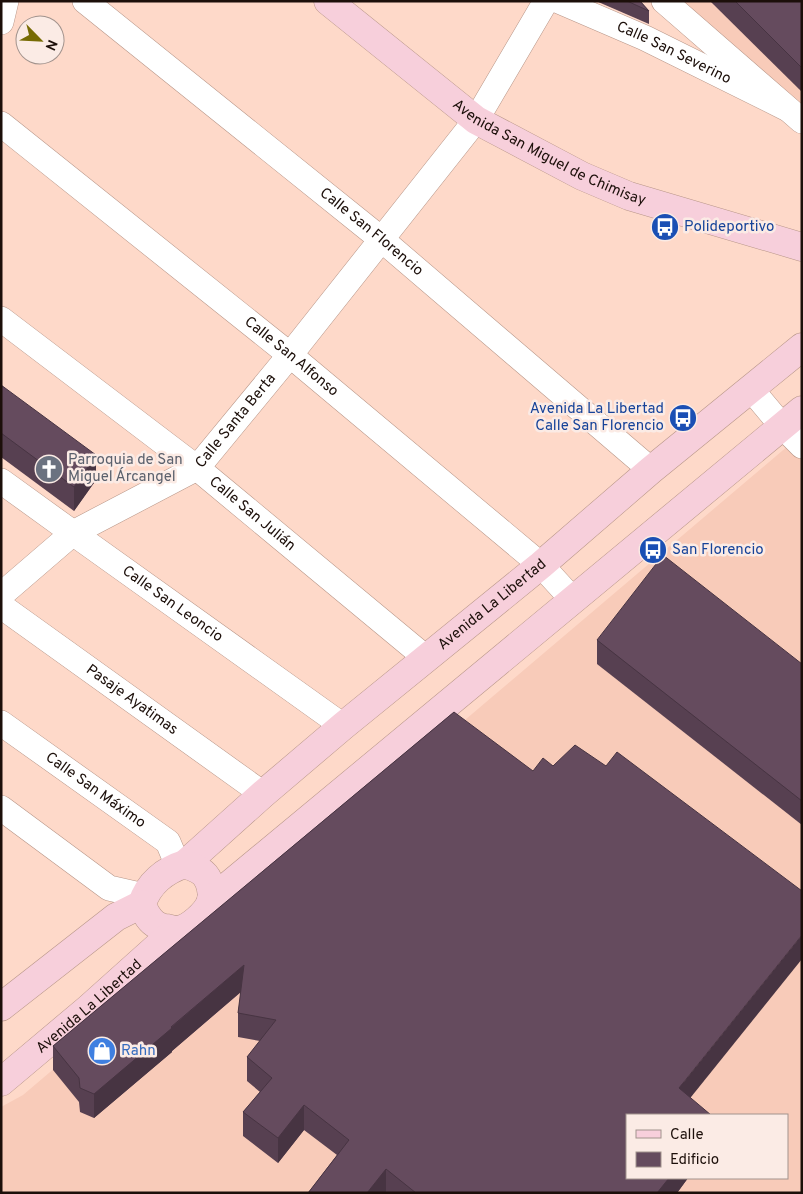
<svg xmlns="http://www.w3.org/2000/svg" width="803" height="1194" viewBox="0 0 803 1194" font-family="Overpass,sans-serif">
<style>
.built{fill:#f8cbb9;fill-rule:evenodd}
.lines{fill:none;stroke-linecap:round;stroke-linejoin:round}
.street-casing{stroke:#b89688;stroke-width:26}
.secondary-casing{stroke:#b89688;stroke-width:29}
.street{stroke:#fff;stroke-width:25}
.secondary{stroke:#f7cfdb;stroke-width:28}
.wall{fill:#574051}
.shaded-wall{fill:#473442}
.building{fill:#654b5e;stroke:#473442}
.labels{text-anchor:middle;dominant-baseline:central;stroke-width:5;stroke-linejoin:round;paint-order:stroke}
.street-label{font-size:15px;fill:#1c0f0a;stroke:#fbebe5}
.transit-label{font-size:15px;fill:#164399;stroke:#fbebe5;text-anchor:start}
.worship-label{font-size:15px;fill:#5b616d;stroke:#fbebe5;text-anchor:start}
.shop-label{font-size:15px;fill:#366cbe;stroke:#fbebe5;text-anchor:start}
</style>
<rect width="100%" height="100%" fill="#fed9c9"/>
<g class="built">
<polygon points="658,1 802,1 802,129"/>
<path d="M802 434V1193H1V1107L23 1095ZM627 1115H787V1178H627Z"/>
</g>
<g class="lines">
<defs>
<g id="street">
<path id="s1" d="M85 1 381 239 651 470"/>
<path id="s2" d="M559 1 645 38 786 108"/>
<polyline points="664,1 802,121"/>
<polyline points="1,22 6,1"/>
<path id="s3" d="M1 124 290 355 541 565 573 600"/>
<path id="s4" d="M1 319 197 468 426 658"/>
<polyline points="751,389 782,426 802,446"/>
<path id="s5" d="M1 481 73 533 343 726"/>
<path id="s6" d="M1 595 73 533 197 468 290 355 476 120 546 1"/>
<path id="s7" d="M1 606 263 794"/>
<path id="s8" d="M1 723 168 842 178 866"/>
<polyline points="1,808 109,888 144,896"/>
</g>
<g id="secondary">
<path id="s9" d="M328 1 476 120 582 176 629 196 802 247"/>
<path id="s10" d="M185 864 263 794 343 726 541 565 651 470 802 347"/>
<path d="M185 864C192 867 200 869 205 875 210 881 213 893 211 901 207 913 189 929 177 930 173 930 169 928 165 928 158 927 151 922 147 915 145 912 143 908 142 904 148 884 165 870 185 864Z"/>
<polyline points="211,900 802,410"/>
<polyline points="1,1007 116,917 142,904"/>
<path id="s11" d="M1 1082 89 1008 176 930"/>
</g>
</defs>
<use href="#street" class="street-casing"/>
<use href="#secondary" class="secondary-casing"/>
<use href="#street" class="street"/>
<use href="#secondary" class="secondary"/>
</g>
<g class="wall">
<polygon points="596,1 640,1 649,11 649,24"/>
<polygon points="710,1 802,1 802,92"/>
<polygon points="1,385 96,480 74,511 1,457"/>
<polygon points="597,640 802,664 802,825 597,664"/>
<polygon points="454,712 691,1098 627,1178 688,1178 677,1193 308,1193 337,1155 304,1130 278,1163 243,1136 243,1112 260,1092 247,1081 247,1057 260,1041 238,1037 238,1013 241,992 172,1051 172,1052 94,1118 80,1112 79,1102 53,1070 53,1046"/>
</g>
<g class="shaded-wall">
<polygon points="96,455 96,480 74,511 74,487"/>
<polygon points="802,935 802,959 679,1112 679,1088"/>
<polygon points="244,965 244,989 172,1051 172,1052 94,1118 94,1094"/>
<polygon points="304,1105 304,1130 278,1163 278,1138"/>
<polygon points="386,1169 386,1193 367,1193"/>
<polygon points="669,1178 688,1178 677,1193 657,1193"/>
</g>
<g class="building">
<polygon points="627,1 640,1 649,11"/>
<polygon points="735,1 802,1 802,68"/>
<polygon points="1,385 96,455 74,487 1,433"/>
<polygon points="663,555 802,664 802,801 597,640"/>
<polygon points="454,712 533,771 543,758 553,766 575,745 606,766 617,752 802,891 802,935 679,1088 711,1115 627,1115 627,1178 669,1178 657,1193 416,1193 386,1169 367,1193 308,1193 349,1140 304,1105 278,1138 243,1112 272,1078 247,1057 276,1020 238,1013 244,965 171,1027 172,1028 94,1094 80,1088 79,1078 53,1046"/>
</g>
<defs>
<symbol id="bus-disc" viewBox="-11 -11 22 22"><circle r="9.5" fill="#1a4fb4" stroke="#fbebe5"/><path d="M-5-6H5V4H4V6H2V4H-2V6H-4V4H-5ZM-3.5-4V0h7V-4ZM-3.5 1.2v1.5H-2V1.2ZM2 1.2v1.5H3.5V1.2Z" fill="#fff"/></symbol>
<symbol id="church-disc" viewBox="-11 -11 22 22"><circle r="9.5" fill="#6b7280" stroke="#fbebe5"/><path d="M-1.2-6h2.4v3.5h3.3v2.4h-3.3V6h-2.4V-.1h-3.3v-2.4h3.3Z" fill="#fff"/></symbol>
<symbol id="shop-disc" viewBox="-11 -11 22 22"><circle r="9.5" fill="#3f7fe0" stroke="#fbebe5"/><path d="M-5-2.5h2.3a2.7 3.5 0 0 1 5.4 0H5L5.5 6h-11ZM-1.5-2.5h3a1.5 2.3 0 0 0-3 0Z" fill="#fff"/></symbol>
</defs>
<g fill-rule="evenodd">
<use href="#bus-disc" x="649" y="211" width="32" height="32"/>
<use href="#bus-disc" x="667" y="402" width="32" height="32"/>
<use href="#church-disc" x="33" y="453" width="32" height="32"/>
<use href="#bus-disc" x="637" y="534" width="32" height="32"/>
<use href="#shop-disc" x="86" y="1035" width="32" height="32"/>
</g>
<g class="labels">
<g class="street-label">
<text stroke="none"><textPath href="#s2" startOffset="126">Calle San Severino</textPath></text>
<text stroke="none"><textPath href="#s9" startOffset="270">Avenida San Miguel de Chimisay</textPath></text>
<text stroke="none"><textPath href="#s1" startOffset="368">Calle San Florencio</textPath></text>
<text stroke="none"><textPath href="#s3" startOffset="372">Calle San Alfonso</textPath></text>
<text stroke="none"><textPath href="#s6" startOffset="296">Calle Santa Berta</textPath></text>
<text stroke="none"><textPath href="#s4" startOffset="318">Calle San Julián</textPath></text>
<text stroke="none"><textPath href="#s5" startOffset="211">Calle San Leoncio</textPath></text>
<text stroke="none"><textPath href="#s10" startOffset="402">Avenida La Libertad</textPath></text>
<text stroke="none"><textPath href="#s7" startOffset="161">Pasaje Ayatimas</textPath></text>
<text stroke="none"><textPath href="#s8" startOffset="116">Calle San Máximo</textPath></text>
<text stroke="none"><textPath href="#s11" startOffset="116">Avenida La Libertad</textPath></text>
</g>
<g class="transit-label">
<text x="684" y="227">Polideportivo</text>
<text x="664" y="409" text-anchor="end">Avenida La Libertad<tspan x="664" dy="17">Calle San Florencio</tspan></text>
<text x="672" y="550">San Florencio</text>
</g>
<g class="worship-label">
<text x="68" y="460">Parroquia de San<tspan x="68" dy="17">Miguel Árcangel</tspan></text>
</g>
<g class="shop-label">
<text x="121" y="1051">Rahn</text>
</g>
</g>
<rect width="803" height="1194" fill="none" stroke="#1c0f0a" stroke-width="5"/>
<rect x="626" y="1114" width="162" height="65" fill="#fbebe5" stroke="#a2938d"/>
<rect x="636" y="1130" width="25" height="8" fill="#f7cfdb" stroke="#a2938d"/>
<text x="670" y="1139" font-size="15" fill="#1c0f0a">Calle</text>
<rect x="636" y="1152" width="25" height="15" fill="#654b5e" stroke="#a2938d"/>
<text x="670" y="1164" font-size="15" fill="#1c0f0a">Edificio</text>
<g transform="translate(40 40) rotate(114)"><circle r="24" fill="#fbebe5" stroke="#a2938d"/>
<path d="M0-4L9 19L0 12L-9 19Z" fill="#776b04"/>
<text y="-8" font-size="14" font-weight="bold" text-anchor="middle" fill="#1c0f0a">N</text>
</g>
</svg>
